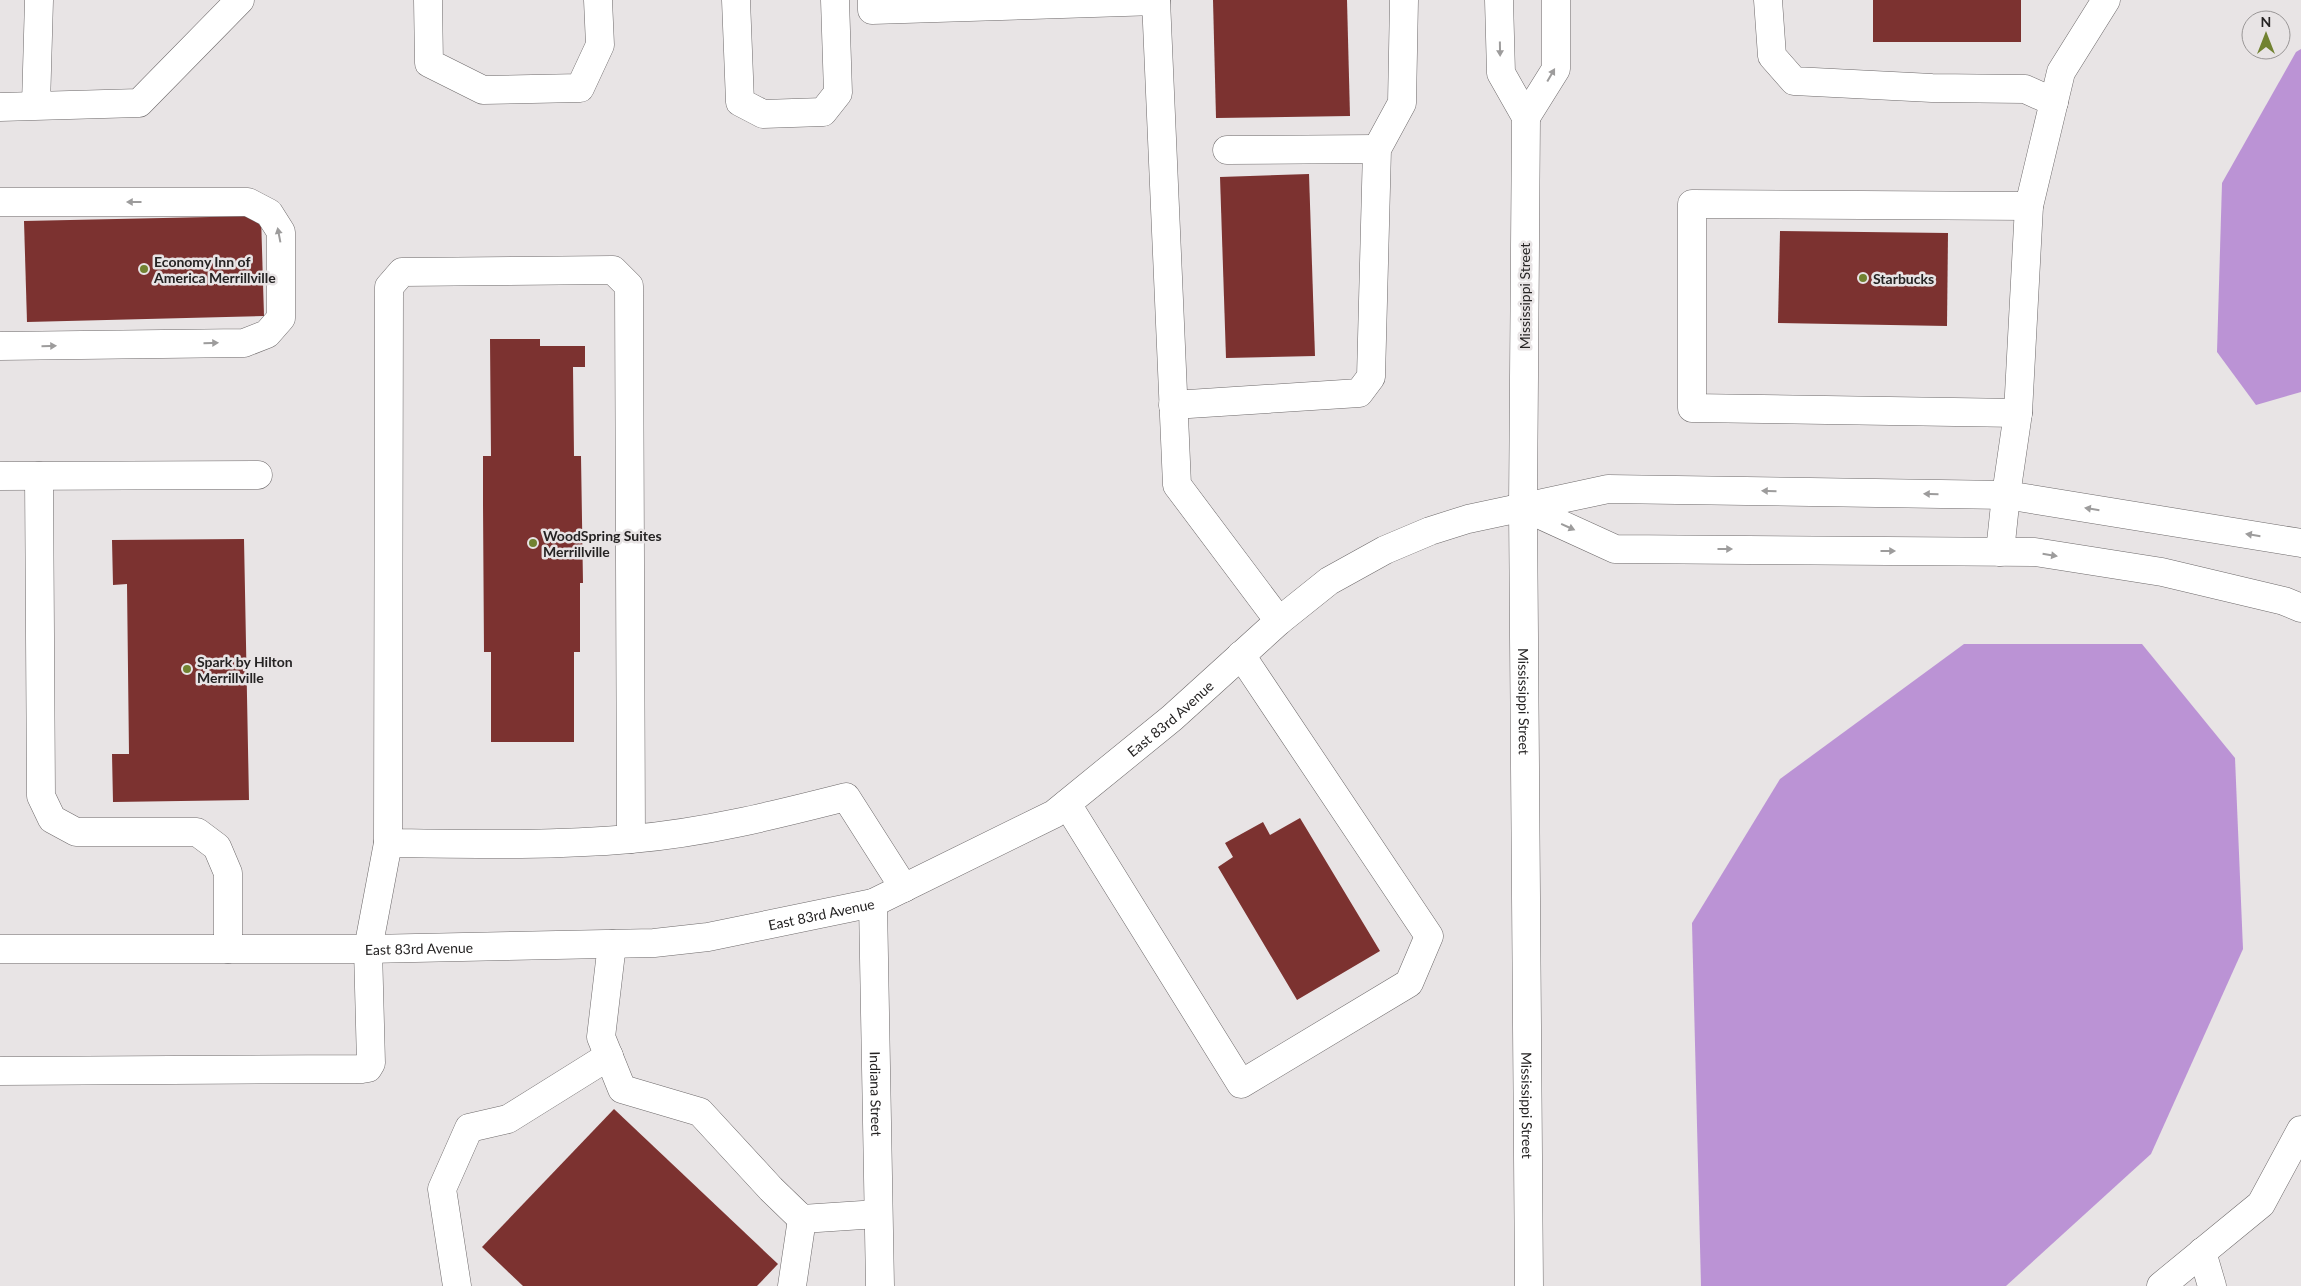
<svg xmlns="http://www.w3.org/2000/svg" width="2301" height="1286" viewBox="0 0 2301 1286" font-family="Lato,sans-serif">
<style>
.water{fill:#bb93d5}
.building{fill:#7c3230}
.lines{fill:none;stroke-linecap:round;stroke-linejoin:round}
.minor-casing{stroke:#6d696a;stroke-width:29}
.minor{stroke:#fff;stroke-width:28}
.oneway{fill:#9d9c9c}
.poi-dot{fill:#718231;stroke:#e8e4e5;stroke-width:2}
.labels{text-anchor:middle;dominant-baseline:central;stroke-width:5;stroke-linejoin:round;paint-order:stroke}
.poi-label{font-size:14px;font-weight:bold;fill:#252323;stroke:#e8e4e5;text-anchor:start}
.street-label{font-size:14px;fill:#252323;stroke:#e8e4e5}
</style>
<rect width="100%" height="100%" fill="#e8e4e5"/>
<g class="water">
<polygon points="2301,49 2301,392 2256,405 2217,352 2222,183 2296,52"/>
<polygon points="1964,644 2142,644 2235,758 2243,949 2151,1154 2006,1286 1701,1286 1692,923 1780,779"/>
</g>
<g class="building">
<polygon points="1213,0 1347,0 1350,116 1216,118"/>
<rect x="1873" y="0" width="148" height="42"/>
<polygon points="1309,174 1315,356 1226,358 1220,177"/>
<polygon points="261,216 264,316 27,322 24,221"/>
<polygon points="1780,231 1948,233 1947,326 1778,323"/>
<polygon points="490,339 540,339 540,346 585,346 585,367 573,367 574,456 581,456 583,583 580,583 580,652 574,652 574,742 491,742 491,652 484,652 483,504 483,456 491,456"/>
<polygon points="244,539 249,800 113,802 112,754 129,754 127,584 113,585 112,540"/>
<polygon points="1300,818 1380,951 1297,1000 1218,867 1233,857 1225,843 1263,822 1270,835"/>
<polygon points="614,1109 778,1264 757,1286 523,1286 482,1247"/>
</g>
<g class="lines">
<defs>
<g id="minor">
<polyline points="428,0 429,63 483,90 580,88 600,45 598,0"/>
<polyline points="736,0 740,102 763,114 823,112 838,93 835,0"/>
<polyline points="872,0 872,10 1156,1"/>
<polyline points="1156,0 1177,485 1279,621"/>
<path id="s1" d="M1499 0 1501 73 1526 117 1523 507 1529 1286"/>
<polyline points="1768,0 1772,56 1794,81 1932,88 2025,89 2054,102"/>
<polyline points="36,105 39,0"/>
<polyline points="0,107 139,103 240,0"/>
<polyline points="1526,117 1556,69 1556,0"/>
<polyline points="1227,150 1377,149"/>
<polyline points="0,202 248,202 269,213 281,232 281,318 267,334 244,343 0,346"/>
<polyline points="1173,405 1359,393 1371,377 1377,149 1402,103 1404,0"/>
<polyline points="2018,413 1692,408 1692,204 2029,206"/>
<polyline points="0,476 258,475"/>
<polyline points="39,476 41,796 52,819 76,832 197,832 217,847 228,873 228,949"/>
<polyline points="1523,507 1615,549 2035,552 2162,572 2284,601 2301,608"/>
<polyline points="2000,552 2006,495 2018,413 2029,206 2061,72 2106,0"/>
<polyline points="1067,804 1241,1084 1409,983 1429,936 1241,655"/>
<path d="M388 843C468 844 550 846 631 839 704 833 775 815 846 797L904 888"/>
<path id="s2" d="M873 903 880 1286"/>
<polyline points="612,944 601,1037 622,1089 700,1112 771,1189 802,1219 878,1214"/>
<path id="s3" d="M0 949H368L654 943 708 937 873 903 1054 814 1172 718 1279 621 1329 581 1385 550 1430 531 1468 519 1608 489 2006 495 2301 543"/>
<polyline points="0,1071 362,1069 368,1068 371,1063 368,949 388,843 389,287 402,272 613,270 629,286 631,839"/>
<polyline points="2202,1252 2212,1286"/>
<polyline points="457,1286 442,1189 469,1128 508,1119 609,1056"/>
<polyline points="792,1286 802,1219"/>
<polyline points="2161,1286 2261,1204 2301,1130"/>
</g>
</defs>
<use href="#minor" class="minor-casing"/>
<use href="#minor" class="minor"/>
</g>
<defs><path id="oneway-solid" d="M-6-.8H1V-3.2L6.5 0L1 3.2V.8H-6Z" transform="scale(1.25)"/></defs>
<g class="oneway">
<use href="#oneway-solid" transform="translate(1500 49) rotate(89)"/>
<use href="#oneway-solid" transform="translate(1551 75) rotate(-60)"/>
<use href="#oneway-solid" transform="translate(134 202) rotate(180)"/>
<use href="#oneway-solid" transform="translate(279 235) rotate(-101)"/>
<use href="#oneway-solid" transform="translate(211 343) rotate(-1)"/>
<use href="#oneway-solid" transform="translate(49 346) rotate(-1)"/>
<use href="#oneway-solid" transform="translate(1769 491) rotate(-179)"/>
<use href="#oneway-solid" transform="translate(1931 494) rotate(-179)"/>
<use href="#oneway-solid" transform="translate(2092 509) rotate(-171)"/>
<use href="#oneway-solid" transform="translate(1568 527) rotate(24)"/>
<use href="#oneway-solid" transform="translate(2253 535) rotate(-171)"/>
<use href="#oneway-solid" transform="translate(1725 549)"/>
<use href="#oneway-solid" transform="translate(1888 551)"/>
<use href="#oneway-solid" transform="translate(2050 555) rotate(9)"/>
</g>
<g class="poi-dot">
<circle cx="144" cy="269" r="5"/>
<circle cx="1863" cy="278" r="5"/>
<circle cx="533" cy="543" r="5"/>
<circle cx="187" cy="669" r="5"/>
</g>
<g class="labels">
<g class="poi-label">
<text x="154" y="261">Economy Inn of<tspan x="154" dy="16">America Merrillville</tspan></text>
<text x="1873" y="278">Starbucks</text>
<text x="543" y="535">WoodSpring Suites<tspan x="543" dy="16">Merrillville</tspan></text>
<text x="197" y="661">Spark by Hilton<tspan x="197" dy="16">Merrillville</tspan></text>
</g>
<g class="street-label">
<text transform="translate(1524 296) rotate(-90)">Mississippi Street</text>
<text stroke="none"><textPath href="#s1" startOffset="708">Mississippi Street</textPath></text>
<text stroke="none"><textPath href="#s3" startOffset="1229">East 83rd Avenue</textPath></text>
<text stroke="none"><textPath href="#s3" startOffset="824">East 83rd Avenue</textPath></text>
<text stroke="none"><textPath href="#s3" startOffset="419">East 83rd Avenue</textPath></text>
<text stroke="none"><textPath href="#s2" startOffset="191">Indiana Street</textPath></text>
<text stroke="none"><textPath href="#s1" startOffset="1112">Mississippi Street</textPath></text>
</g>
</g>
<g transform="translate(2266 35)"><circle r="24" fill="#e8e4e5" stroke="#9a9797"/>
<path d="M0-4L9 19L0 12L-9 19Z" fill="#718231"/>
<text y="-8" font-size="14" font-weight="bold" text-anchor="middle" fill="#252323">N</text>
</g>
</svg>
